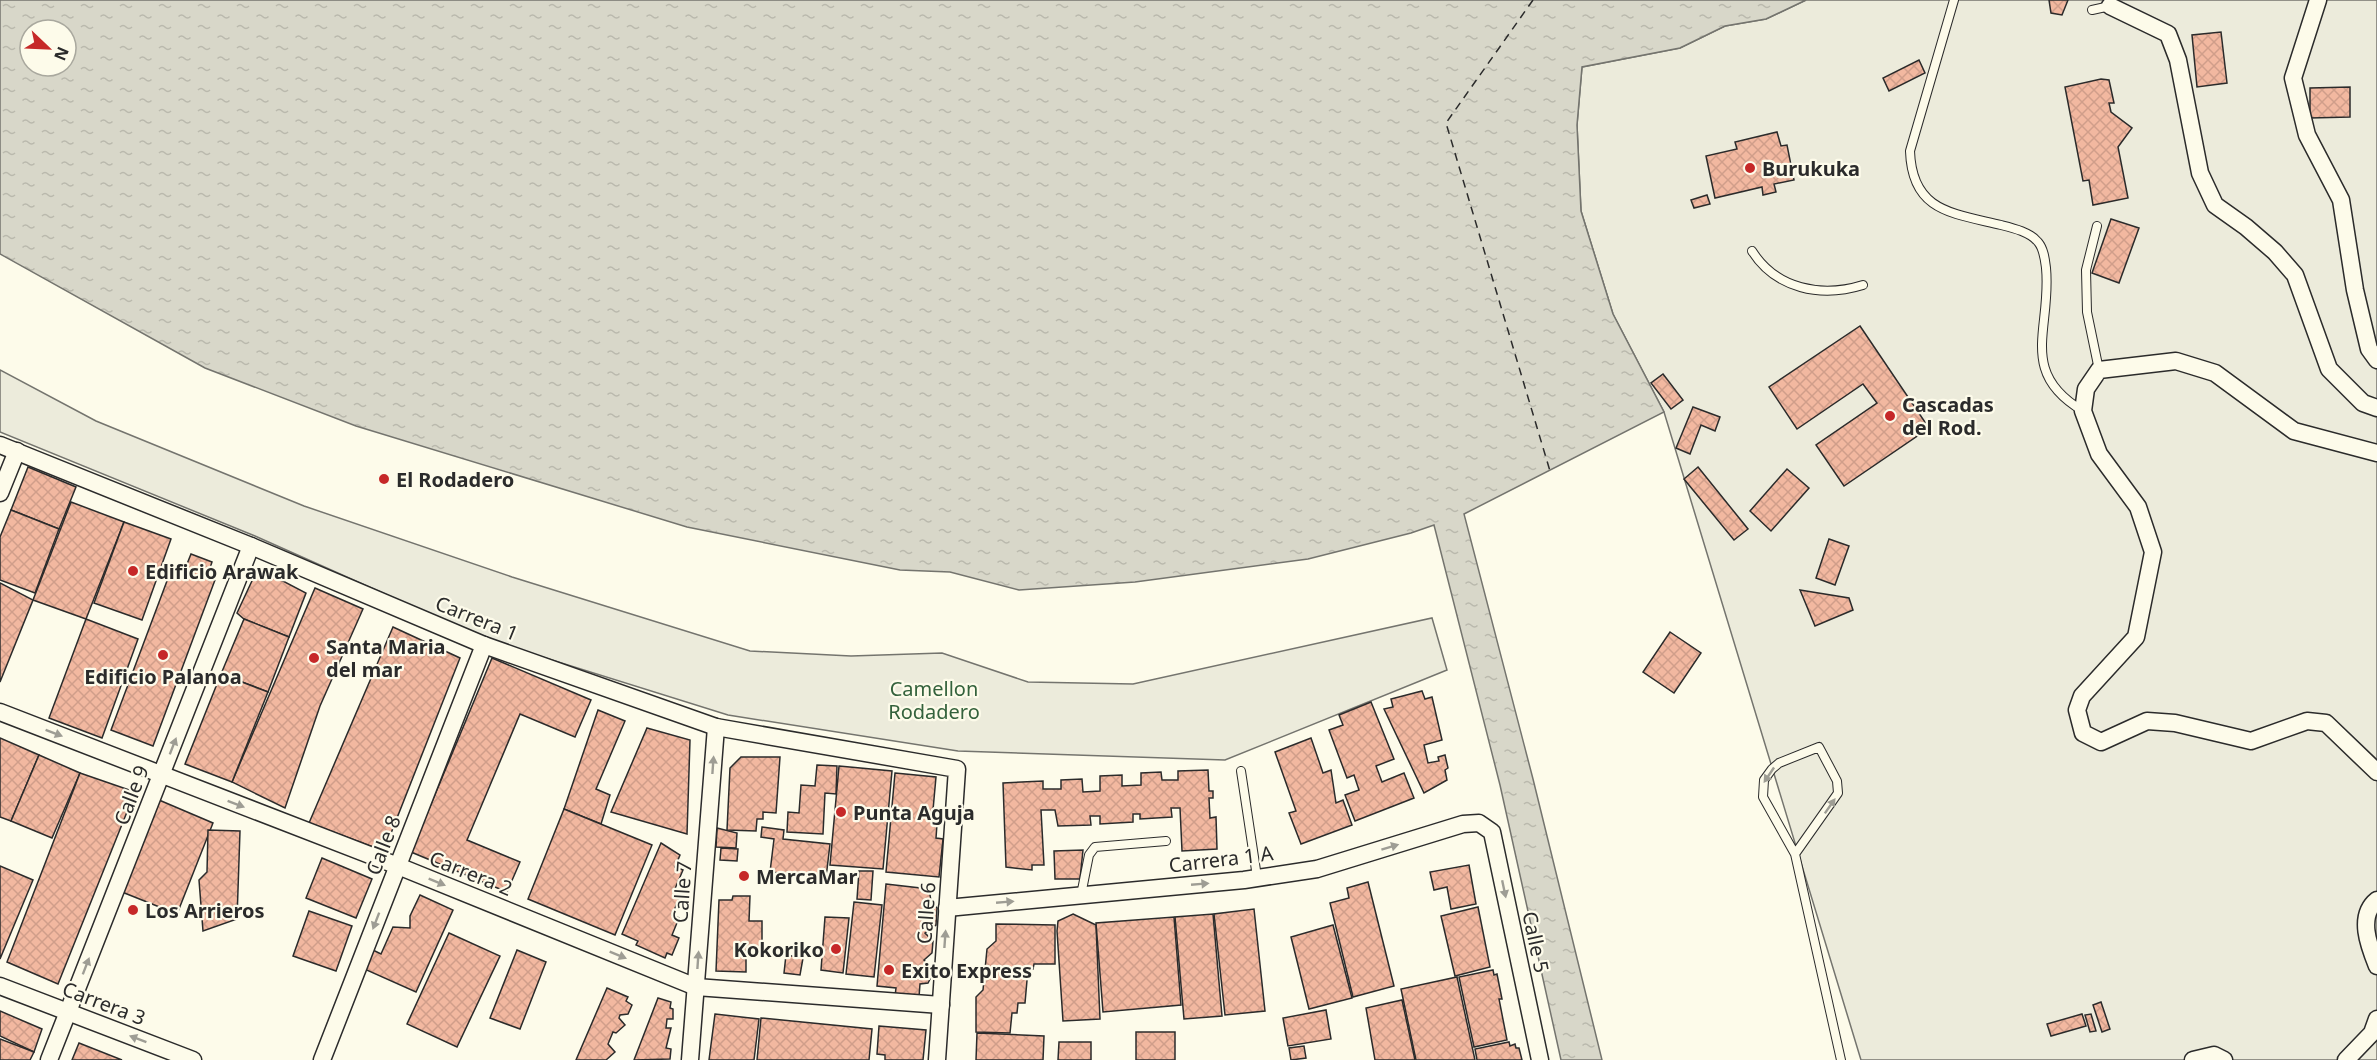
<svg xmlns="http://www.w3.org/2000/svg" width="2377" height="1060" viewBox="0 0 2377 1060" font-family="'Noto Sans',sans-serif">
<style>
.green{fill:#ecebdb;stroke:#74746e;stroke-width:1.5}
.water{fill:url(#water-ripples);stroke:#74746e;stroke-width:1.5;fill-rule:evenodd}
.lines{fill:none;stroke-linecap:round;stroke-linejoin:round}
.ferry{stroke:#2b2b2b;stroke-width:1.5;stroke-dasharray:8 6;stroke-linecap:butt}
.building{fill:url(#building-cross-hatch);stroke:#2b2b2b;stroke-width:1.5}
.lane-casing{stroke:#2b2b2b;stroke-width:10}
.street-casing{stroke:#2b2b2b;stroke-width:19}
.lane{stroke:#fdfbea;stroke-width:8}
.street{stroke:#fdfbea;stroke-width:16}
.oneway{fill:#9e9d94}
.poi-dot{fill:#c62828;stroke:#fdfbea;stroke-width:2}
.labels{text-anchor:middle;dominant-baseline:central;stroke-width:4.5;stroke-linejoin:round;paint-order:stroke}
.poi-label{font-size:20px;font-weight:bold;fill:#2b2b2b;stroke:#fdfbea;text-anchor:start}
.street-label{font-size:20px;fill:#2b2b2b;stroke:#fdfbea}
.park-label{font-size:20px;fill:#34623c;stroke:#fdfbea}
</style>
<defs>
<pattern id="water-ripples" width="26" height="14" patternUnits="userSpaceOnUse" patternTransform="scale(1.5)"><rect width="26" height="14" fill="#d8d7c9"/><path d="M2 4q2-2 4 0t4 0M15 11q2-2 4 0t4 0" fill="none" stroke="#bab9ad"/></pattern>
<pattern id="building-cross-hatch" width="8" height="8" patternUnits="userSpaceOnUse" patternTransform="scale(1.5)"><rect width="8" height="8" fill="#f2b8a0"/><path d="M0 0l8 8M0 8l8-8" fill="none" stroke="#d09e8a"/></pattern>
</defs>
<rect width="100%" height="100%" fill="#fdfbea"/>
<g class="green">
<polygon points="1806,0 2377,0 2377,1060 1861,1060 1664,412 1613,314 1581,211 1577,125 1582,67 1680,48 1725,26 1766,19"/>
<polygon points="0,370 96,421 304,506 512,577 750,651 851,656 942,653 1028,682 1133,684 1432,618 1447,670 1225,760 958,751 728,715 488,640 255,536 0,432"/>
</g>
<path class="water" d="M0 0H1806L1766 19 1725 26 1680 48 1582 67 1577 125 1581 211 1613 314 1664 412 1464 514 1533 779 1602 1060H1561L1500 785 1434 525 1411 533 1308 559 1135 582 1019 590 950 572 900 570 687 527 356 426 205 368 0 254ZM30 30H66V66H30Z"/>
<g class="lines">
<polyline class="ferry" points="1533,0 1446,123 1550,471"/>
</g>
<g class="building">
<polygon points="2049,0 2068,0 2062,15 2051,13"/>
<polygon points="2221,32 2227,83 2197,87 2192,35"/>
<polygon points="1919,60 1925,73 1889,91 1883,78"/>
<polygon points="2101,79 2109,80 2114,103 2109,103 2111,112 2132,128 2118,147 2128,198 2093,205 2089,180 2083,181 2065,87"/>
<polygon points="2350,87 2350,117 2310,118 2310,88"/>
<polygon points="1777,132 1781,146 1787,145 1794,180 1774,184 1776,192 1763,195 1762,187 1715,198 1706,156 1737,149 1735,142"/>
<polygon points="1707,195 1710,204 1694,208 1691,200"/>
<polygon points="2111,219 2139,228 2119,283 2092,273"/>
<polygon points="1860,326 1929,428 1844,486 1816,445 1877,403 1863,384 1797,429 1769,387"/>
<polygon points="1663,374 1683,400 1671,409 1651,383"/>
<polygon points="1693,407 1720,417 1715,431 1701,425 1690,454 1676,448"/>
<polygon points="28,467 76,487 59,529 11,510"/>
<polygon points="1698,467 1748,529 1734,540 1684,479"/>
<polygon points="1787,469 1809,488 1771,531 1750,511"/>
<polygon points="71,502 124,522 86,619 33,600"/>
<polygon points="11,510 59,529 35,593 0,580 0,537"/>
<polygon points="124,522 171,539 142,620 94,603"/>
<polygon points="1829,539 1849,546 1835,585 1816,578"/>
<polygon points="191,554 212,562 207,577 215,580 153,746 111,730 173,565 185,569"/>
<polygon points="258,568 306,593 289,637 244,619 237,613"/>
<polygon points="0,583 33,600 0,682"/>
<polygon points="315,588 363,609 320,706 285,808 232,782"/>
<polygon points="1800,590 1849,598 1853,610 1815,626"/>
<polygon points="86,619 138,639 102,738 49,718"/>
<polygon points="244,619 289,637 268,692 221,674"/>
<polygon points="393,627 460,658 384,851 309,823"/>
<polygon points="1670,632 1701,653 1674,693 1643,672"/>
<polygon points="492,658 591,700 575,737 520,714 467,840 520,862 507,892 411,852"/>
<polygon points="221,674 268,692 232,782 185,764"/>
<polygon points="1422,691 1425,699 1432,697 1442,740 1424,745 1428,763 1439,761 1438,757 1445,755 1448,768 1445,770 1447,780 1424,793 1384,709 1393,707 1391,699"/>
<polygon points="1371,702 1394,759 1376,766 1382,782 1404,773 1414,798 1355,821 1345,795 1359,790 1354,775 1347,778 1329,730 1343,725 1339,715"/>
<polygon points="598,710 625,721 596,789 610,795 601,824 564,809"/>
<polygon points="647,728 690,740 687,834 611,812"/>
<polygon points="0,738 39,755 11,821 0,817"/>
<polygon points="1311,738 1323,773 1331,770 1336,803 1343,800 1352,825 1301,844 1289,813 1296,811 1275,752"/>
<polygon points="39,755 80,773 52,838 11,821"/>
<polygon points="741,757 780,757 776,813 763,812 763,819 757,819 756,831 727,830 730,768"/>
<polygon points="817,765 837,766 836,794 825,793 823,834 787,832 788,812 799,813 801,785 815,786"/>
<polygon points="839,766 892,771 883,869 830,865"/>
<polygon points="1208,770 1209,791 1213,791 1213,798 1209,798 1210,818 1216,817 1217,849 1182,851 1180,808 1171,808 1172,817 1140,819 1140,814 1133,814 1133,822 1100,824 1100,816 1090,816 1091,825 1058,826 1055,810 1041,810 1044,865 1032,865 1032,870 1006,867 1003,783 1043,781 1043,789 1061,789 1061,780 1082,779 1083,792 1100,791 1100,776 1122,775 1122,786 1141,785 1141,773 1161,772 1162,780 1178,780 1178,771"/>
<polygon points="80,773 135,792 58,984 7,962"/>
<polygon points="895,773 936,777 933,810 938,810 936,838 943,839 939,877 886,872"/>
<polygon points="159,800 213,823 177,914 122,892"/>
<polygon points="564,809 652,845 615,935 528,899"/>
<polygon points="762,827 784,830 783,839 830,844 826,878 770,872 774,839 761,837"/>
<polygon points="717,828 737,833 736,848 716,847"/>
<polygon points="208,830 240,831 237,919 203,931 199,880 207,872"/>
<polygon points="661,843 680,855 675,867 683,870 674,891 681,894 672,915 679,918 672,935 679,938 672,955 667,953 665,958 636,945 638,941 622,934"/>
<polygon points="721,848 738,849 737,861 720,860"/>
<polygon points="1083,850 1080,879 1055,879 1054,851"/>
<polygon points="322,858 372,879 356,918 306,898"/>
<polygon points="1469,865 1476,904 1451,909 1447,887 1434,890 1430,872"/>
<polygon points="0,866 33,880 0,959"/>
<polygon points="859,871 873,871 871,900 857,899"/>
<polygon points="1368,882 1394,986 1353,997 1330,903 1349,898 1347,888"/>
<polygon points="886,884 929,889 931,901 937,908 936,925 925,933 933,941 932,953 924,960 931,968 930,979 928,983 920,984 919,997 895,996 896,988 877,986"/>
<polygon points="420,895 453,910 416,992 362,968 371,949 381,954 393,927 410,928 410,916"/>
<polygon points="733,896 750,896 749,921 762,921 762,951 746,951 746,972 716,971 719,900 732,900"/>
<polygon points="854,902 882,905 874,977 846,974"/>
<polygon points="1478,907 1490,967 1455,976 1441,916"/>
<polygon points="1254,909 1265,1011 1225,1015 1214,914"/>
<polygon points="309,911 352,926 336,971 293,956"/>
<polygon points="1073,914 1096,925 1100,1019 1063,1021 1057,931 1058,921"/>
<polygon points="1213,914 1222,1016 1184,1019 1175,917"/>
<polygon points="825,917 849,918 843,973 821,970"/>
<polygon points="1174,917 1181,1005 1103,1012 1096,923"/>
<polygon points="996,924 1055,925 1055,964 1034,964 1033,969 1028,969 1025,1003 1018,1003 1017,1013 1012,1013 1010,1033 976,1032 976,997 983,990 987,949 996,941"/>
<polygon points="1333,925 1352,998 1309,1009 1291,937"/>
<polygon points="449,933 500,956 457,1047 407,1024"/>
<polygon points="517,950 546,962 520,1029 490,1018"/>
<polygon points="786,955 803,958 800,975 784,973"/>
<polygon points="1493,970 1494,975 1497,974 1502,999 1499,999 1507,1040 1474,1047 1459,977"/>
<polygon points="1457,977 1475,1060 1416,1060 1401,989"/>
<polygon points="607,988 628,997 626,1001 632,1005 628,1014 620,1015 619,1018 625,1025 616,1033 613,1032 608,1044 615,1052 606,1060 576,1060"/>
<polygon points="658,998 671,1002 670,1008 673,1009 673,1019 667,1019 666,1028 671,1028 666,1048 671,1049 670,1059 634,1060"/>
<polygon points="1402,1000 1415,1060 1375,1060 1366,1008"/>
<polygon points="2101,1002 2110,1029 2102,1032 2093,1005"/>
<polygon points="1326,1010 1331,1039 1288,1046 1283,1018"/>
<polygon points="0,1011 42,1029 34,1052 0,1036"/>
<polygon points="715,1014 759,1019 754,1060 709,1060"/>
<polygon points="2082,1014 2086,1026 2051,1036 2047,1024"/>
<polygon points="2091,1014 2096,1031 2090,1032 2085,1015"/>
<polygon points="761,1018 872,1029 869,1060 757,1060"/>
<polygon points="879,1026 926,1030 923,1060 885,1060 885,1055 877,1054"/>
<rect x="1136" y="1032" width="39" height="28"/>
<polygon points="977,1033 1044,1036 1043,1060 976,1060"/>
<polygon points="0,1039 34,1052 30,1060 0,1060"/>
<polygon points="1059,1042 1091,1042 1091,1060 1058,1060"/>
<polygon points="1509,1042 1510,1046 1515,1044 1516,1048 1519,1048 1522,1060 1477,1060 1475,1049"/>
<polygon points="79,1043 122,1060 72,1060"/>
<polygon points="1304,1046 1306,1058 1291,1060 1289,1048"/>
</g>
<g class="lines">
<defs>
<g id="lane">
<path d="M1954 0 1910 151C1912 211 1951 213 2001 225 2013 228 2030 232 2038 242 2044 249 2045 260 2046 268 2052 328 2017 372 2083 411"/>
<polyline points="2092,10 2110,6"/>
<polyline points="2097,226 2086,270 2087,312 2099,370"/>
<path d="M1752 251C1776 289 1821 298 1863 285"/>
<polyline points="1241,771 1257,877"/>
<polyline points="1795,854 1838,793 1837,781 1819,747 1779,763 1772,769 1764,780 1763,797 1795,854 1841,1060"/>
<polyline points="1081,895 1089,855 1095,847 1166,841"/>
</g>
<g id="street">
<polyline points="2318,0 2293,78 2307,135 2341,200 2355,290 2369,349 2377,360"/>
<polyline points="2110,6 2168,34 2178,60 2200,173 2215,205 2246,227 2275,252 2295,275 2329,369 2363,403 2377,408"/>
<polyline points="0,445 251,546 484,645 716,727 957,769 937,1060"/>
<polyline points="2377,453 2294,431 2215,373 2176,361 2099,370 2086,389 2083,411 2099,454 2138,507 2153,552 2136,637 2082,696 2077,710 2083,733 2101,742 2147,721 2175,723 2251,741 2307,721 2326,723 2377,772"/>
<polyline points="0,493 17,451"/>
<polyline points="0,712 398,866 696,987 941,1005"/>
<path d="M2377 900C2357 916 2369 946 2377 966"/>
<polyline points="947,908 1244,880 1317,869 1463,824 1479,823 1492,832 1540,1060"/>
<polyline points="0,986 193,1060"/>
<polyline points="49,1060 251,546"/>
<polyline points="322,1060 484,645"/>
<polyline points="690,1060 716,727"/>
<polyline points="2193,1060 2214,1055 2224,1060"/>
<polyline points="2346,1060 2372,1033 2377,1019"/>
</g>
</defs>
<use href="#lane" class="lane-casing"/>
<use href="#street" class="street-casing"/>
<use href="#lane" class="lane"/>
<use href="#street" class="street"/>
</g>
<defs><path id="oneway-solid" d="M-6-.8H1V-3.2L6.5 0L1 3.2V.8H-6Z" transform="scale(1.5)"/></defs>
<g class="oneway">
<use href="#oneway-solid" transform="translate(54 733) rotate(21)"/>
<use href="#oneway-solid" transform="translate(173 746) rotate(-69)"/>
<use href="#oneway-solid" transform="translate(713 765) rotate(-86)"/>
<use href="#oneway-solid" transform="translate(1769 775) rotate(124)"/>
<use href="#oneway-solid" transform="translate(236 804) rotate(21)"/>
<use href="#oneway-solid" transform="translate(1830 806) rotate(-55)"/>
<use href="#oneway-solid" transform="translate(1390 847) rotate(-17)"/>
<use href="#oneway-solid" transform="translate(437 882) rotate(22)"/>
<use href="#oneway-solid" transform="translate(1200 884) rotate(-5)"/>
<use href="#oneway-solid" transform="translate(1504 889) rotate(78)"/>
<use href="#oneway-solid" transform="translate(1005 902) rotate(-5)"/>
<use href="#oneway-solid" transform="translate(376 921) rotate(111)"/>
<use href="#oneway-solid" transform="translate(945 939) rotate(-86)"/>
<use href="#oneway-solid" transform="translate(618 955) rotate(22)"/>
<use href="#oneway-solid" transform="translate(698 960) rotate(-86)"/>
<use href="#oneway-solid" transform="translate(86 966) rotate(-69)"/>
<use href="#oneway-solid" transform="translate(138 1039) rotate(-159)"/>
</g>
<g class="poi-dot">
<circle cx="1750" cy="168" r="6"/>
<circle cx="1890" cy="416" r="6"/>
<circle cx="384" cy="479" r="6"/>
<circle cx="133" cy="571" r="6"/>
<circle cx="163" cy="655" r="6"/>
<circle cx="314" cy="658" r="6"/>
<circle cx="841" cy="812" r="6"/>
<circle cx="744" cy="876" r="6"/>
<circle cx="133" cy="910" r="6"/>
<circle cx="836" cy="949" r="6"/>
<circle cx="889" cy="970" r="6"/>
</g>
<g class="labels">
<g class="poi-label">
<text x="1762" y="168">Burukuka</text>
<text x="1902" y="404">Cascadas<tspan x="1902" dy="23">del Rod.</tspan></text>
<text x="396" y="479">El Rodadero</text>
<text x="145" y="571">Edificio Arawak</text>
<text x="326" y="646">Santa Maria<tspan x="326" dy="23">del mar</tspan></text>
<text x="163" y="676" text-anchor="middle">Edificio Palanoa</text>
<text x="853" y="812">Punta Aguja</text>
<text x="756" y="876">MercaMar</text>
<text x="145" y="910">Los Arrieros</text>
<text x="824" y="949" text-anchor="end">Kokoriko</text>
<text x="901" y="970">Exito Express</text>
</g>
<g class="street-label">
<text transform="translate(477 618) rotate(22)">Carrera 1</text>
<text transform="translate(131 795) rotate(-69)">Calle 9</text>
<text transform="translate(383 845) rotate(-69)">Calle 8</text>
<text transform="translate(1221 859) rotate(-7)">Carrera 1 A</text>
<text transform="translate(471 873) rotate(22)">Carrera 2</text>
<text transform="translate(682 892) rotate(-86)">Calle 7</text>
<text transform="translate(926 913) rotate(-86)">Calle 6</text>
<text transform="translate(1536 942) rotate(78)">Calle 5</text>
<text transform="translate(104 1003) rotate(21)">Carrera 3</text>
</g>
<g class="park-label">
<text x="934" y="688">Camellon<tspan x="934" dy="23">Rodadero</tspan></text>
</g>
</g>
<g transform="translate(48 48) rotate(113)"><circle r="28" fill="#fdfbea" stroke="#a9a89e" stroke-width="1.5"/>
<path d="M0-4.5L10 22L0 15L-10 22Z" fill="#c62828"/>
<text y="-9" font-size="16" font-weight="bold" text-anchor="middle" fill="#2b2b2b">N</text>
</g>
</svg>
